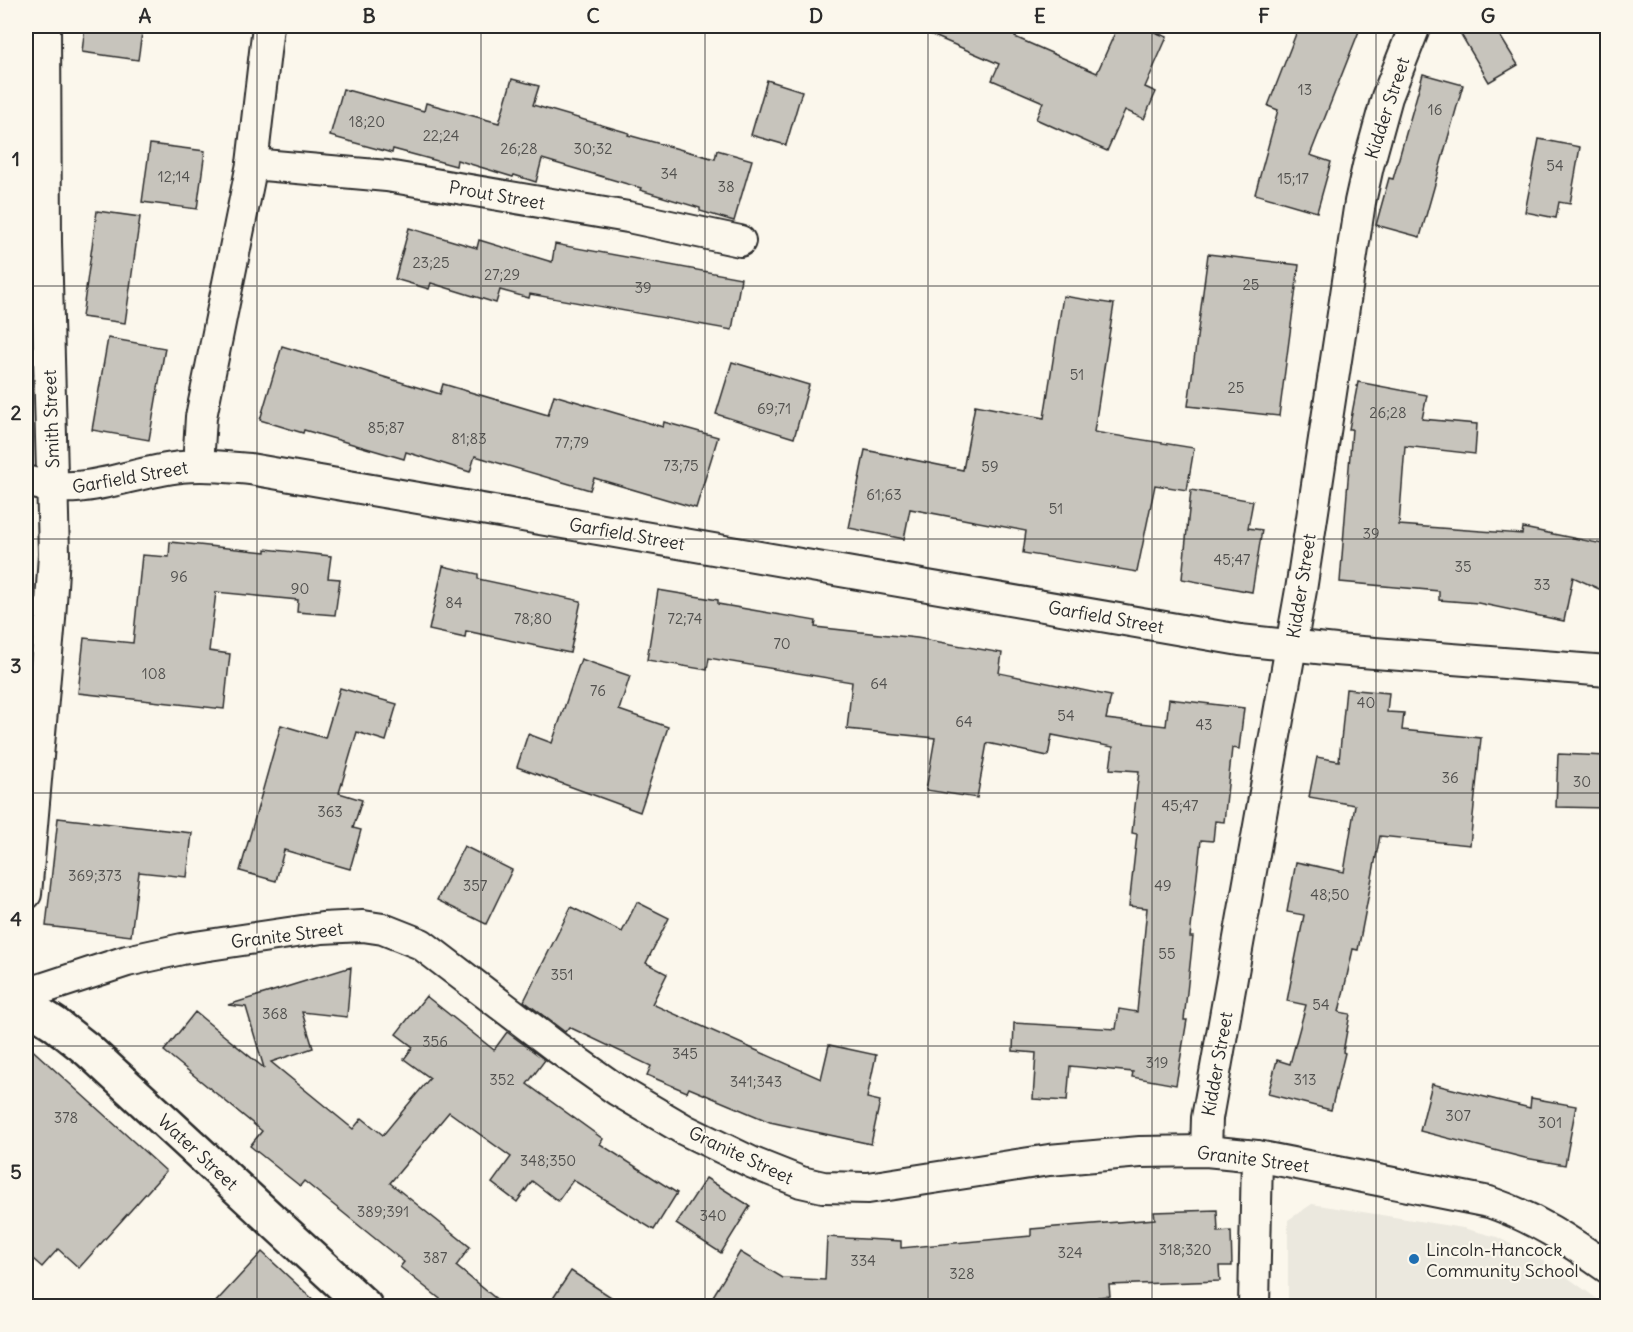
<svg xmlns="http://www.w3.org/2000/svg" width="1633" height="1332" viewBox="0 0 1633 1332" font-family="Delius,sans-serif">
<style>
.built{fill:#ebe8de}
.building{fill:#c7c4bc;stroke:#2b2b2b;stroke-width:1.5}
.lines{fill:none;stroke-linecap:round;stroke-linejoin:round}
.minor-casing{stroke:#2b2b2b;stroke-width:34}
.secondary-casing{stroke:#2b2b2b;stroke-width:38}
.minor{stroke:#fbf7ec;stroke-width:30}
.secondary{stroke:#fbf7ec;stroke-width:33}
.grid{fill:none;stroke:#2b2b2b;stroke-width:1.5;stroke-opacity:0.55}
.poi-dot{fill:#1f6fb2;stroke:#fbf7ec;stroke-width:2}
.labels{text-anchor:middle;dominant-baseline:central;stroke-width:4.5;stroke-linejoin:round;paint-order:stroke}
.number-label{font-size:15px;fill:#52514f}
.street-label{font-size:18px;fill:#2b2b2b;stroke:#fbf7ec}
.poi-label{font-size:18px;fill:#2b2b2b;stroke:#fbf7ec;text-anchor:start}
.neatline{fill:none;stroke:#2b2b2b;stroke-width:2}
.grid-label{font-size:20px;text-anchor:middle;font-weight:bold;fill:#2b2b2b}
</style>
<rect width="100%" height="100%" fill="#fbf7ec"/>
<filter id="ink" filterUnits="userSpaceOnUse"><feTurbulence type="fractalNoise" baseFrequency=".0167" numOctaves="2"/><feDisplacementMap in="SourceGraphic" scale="12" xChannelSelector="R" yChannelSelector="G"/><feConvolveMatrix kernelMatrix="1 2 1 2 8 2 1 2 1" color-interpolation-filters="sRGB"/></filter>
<g filter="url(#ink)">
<polygon class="built" points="1312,1204 1463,1228 1497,1237 1549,1264 1607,1306 1288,1306 1288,1220"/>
<g class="building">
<polygon points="85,26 143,26 138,60 82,52"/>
<polygon points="911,26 1020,26 1015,37 1097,73 1118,26 1139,26 1167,37 1145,87 1156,92 1144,119 1125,110 1107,151 1036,119 1043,102 992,80 999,64"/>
<polygon points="1299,26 1361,26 1310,155 1331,162 1317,212 1255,194 1278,110 1268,106"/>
<polygon points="1456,26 1494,26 1518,65 1489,82"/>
<polygon points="1423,74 1463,85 1420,237 1376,225 1389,178 1393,179"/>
<polygon points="512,79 539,86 533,105 629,133 628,135 715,159 717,150 752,160 734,221 700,211 700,208 640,190 641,188 542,159 536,182 514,175 513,177 457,160 456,166 393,149 392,153 330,136 343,89 424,111 426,103 499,123"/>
<polygon points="767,80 802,91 786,145 751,135"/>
<polygon points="1539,139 1580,147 1570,204 1559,202 1556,218 1525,212"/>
<polygon points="150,144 205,151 197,209 142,202"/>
<polygon points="97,211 140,217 125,323 82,317"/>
<polygon points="409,228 477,248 479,240 552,262 555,244 741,278 732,330 530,294 529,298 500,290 496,303 431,283 429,289 395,279"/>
<polygon points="1208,254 1299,265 1279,416 1188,406"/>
<polygon points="1063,296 1114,304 1094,432 1194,448 1187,490 1155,485 1137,572 1023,553 1026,531 910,509 904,539 849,528 865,450 963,470 975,405 1044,418"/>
<polygon points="108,338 165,348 149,440 92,430"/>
<polygon points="282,346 440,394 443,384 548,415 554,395 663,427 664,422 718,437 696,508 594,478 590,490 475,456 470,472 406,452 404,459 304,430 303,433 260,420"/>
<polygon points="732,362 809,385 794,438 716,414"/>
<polygon points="1358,382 1427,395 1422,419 1477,424 1475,454 1405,446 1399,525 1522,534 1523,528 1608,545 1608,593 1573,577 1564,621 1478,603 1439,600 1439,591 1340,582 1352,429 1349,429"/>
<polygon points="1191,490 1253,501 1248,528 1262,530 1252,592 1182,579"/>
<polygon points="170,542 266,552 266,549 331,556 328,578 340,579 335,615 297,612 298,600 216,592 209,651 230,654 224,709 78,693 84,638 133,643 142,555 169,557"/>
<polygon points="443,566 478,574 478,579 581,601 570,653 466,631 465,638 429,630"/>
<polygon points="658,590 718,600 718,604 816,621 815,627 917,638 1002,653 999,673 1111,696 1106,719 1166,726 1169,699 1244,708 1239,749 1232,748 1224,822 1215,821 1213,841 1201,840 1190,937 1193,937 1184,1020 1187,1020 1176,1085 1132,1077 1133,1072 1070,1066 1067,1101 1033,1099 1036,1053 1013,1051 1014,1023 1116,1029 1119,1009 1137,1012 1147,908 1129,906 1137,834 1132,833 1139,771 1110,769 1113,747 1052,735 1048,756 987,743 977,798 926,790 935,738 847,729 852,682 709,658 707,670 647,660"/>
<polygon points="581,659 630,676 619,710 668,727 640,812 517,767 528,734 552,743"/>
<polygon points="340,688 397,704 386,741 357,732 339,793 362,800 353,828 361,830 350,869 284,850 276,881 240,871 281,725 325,738"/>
<polygon points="1346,689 1389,693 1387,712 1404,713 1402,730 1481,738 1470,845 1380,836 1358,950 1353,949 1339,1012 1350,1014 1343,1052 1345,1053 1331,1110 1268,1094 1277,1060 1290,1064 1306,1005 1287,1001 1304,915 1287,912 1296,862 1344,872 1355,805 1309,797 1317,757 1339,761"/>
<polygon points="1558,754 1608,756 1608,808 1556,807"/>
<polygon points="58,818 192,833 187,877 139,872 131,936 46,926"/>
<polygon points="464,846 512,870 486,924 437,900"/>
<polygon points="637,902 669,918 646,963 667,974 652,1004 821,1079 829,1045 876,1055 867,1098 880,1101 871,1144 770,1122 689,1088 687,1092 647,1075 651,1066 569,1027 565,1032 524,1001 571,907 622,932"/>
<polygon points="351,967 347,1017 302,1012 313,1048 271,1062 353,1129 362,1118 383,1135 430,1078 404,1059 413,1047 396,1034 426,996 494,1050 507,1032 545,1060 527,1084 603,1139 600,1144 677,1193 654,1230 573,1180 558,1201 532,1181 517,1202 492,1183 511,1157 449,1112 390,1183 470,1247 456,1266 505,1306 449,1306 400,1267 404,1262 304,1181 300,1186 250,1146 262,1131 164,1051 195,1012 264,1068 246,1007 228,1005"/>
<polygon points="26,1044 166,1171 79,1268 58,1249 42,1267 26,1253"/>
<polygon points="1432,1084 1530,1108 1531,1098 1576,1106 1565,1165 1525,1158 1420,1131"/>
<polygon points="706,1178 750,1206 721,1253 676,1224"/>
<polygon points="1217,1210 1218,1232 1231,1231 1232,1266 1219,1266 1220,1281 1109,1285 1110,1296 1098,1297 1099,1306 707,1306 740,1252 783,1278 825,1280 827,1237 901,1241 901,1248 1031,1236 1031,1229 1155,1219 1154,1212"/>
<polygon points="262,1252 320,1306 212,1306"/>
<polygon points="571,1271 625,1306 548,1306"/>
</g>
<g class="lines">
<defs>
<g id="minor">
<polyline points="252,164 387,176 628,217 740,241"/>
<polyline points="198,466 201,417 252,164 268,26"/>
<path d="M26 481C84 499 124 473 181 467 204 464 227 467 250 469L1240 640 1336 650 1608 671"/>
<polyline points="26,894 50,619 54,554 46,242 45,26"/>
<path d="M26 994 127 961 182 949 322 928 363 926 383 929 421 944 556 1047 617 1090 685 1130 753 1163 801 1182 823 1187 868 1188 1049 1160 1140 1152 1206 1151 1257 1156 1489 1202C1533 1217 1570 1241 1608 1268"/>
<polyline points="1206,1151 1207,1118 1301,590 1360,202 1368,166 1387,97 1415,26"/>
<polyline points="1254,1306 1257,1156"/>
</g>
<polyline id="secondary" points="26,1005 55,1024 88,1050 365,1306"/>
</defs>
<use href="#minor" class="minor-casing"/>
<use href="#secondary" class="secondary-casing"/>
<use href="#minor" class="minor"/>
<use href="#secondary" class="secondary"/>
</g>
</g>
<path class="grid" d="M257 26V1306M481 26V1306M705 26V1306M928 26V1306M1152 26V1306M1376 26V1306M26 286H1608M26 539H1608M26 793H1608M26 1046H1608"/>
<circle class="poi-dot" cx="1414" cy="1259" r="6"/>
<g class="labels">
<g class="number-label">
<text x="1305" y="89">13</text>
<text x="1435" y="109">16</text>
<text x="367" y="121">18;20</text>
<text x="441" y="135">22;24</text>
<text x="519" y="148">26;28</text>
<text x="593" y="148">30;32</text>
<text x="1555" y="165">54</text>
<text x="669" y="173">34</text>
<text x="174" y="176">12;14</text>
<text x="1293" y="178">15;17</text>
<text x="726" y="186">38</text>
<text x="431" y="262">23;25</text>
<text x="502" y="274">27;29</text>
<text x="1251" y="284">25</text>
<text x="643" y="287">39</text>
<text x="1077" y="374">51</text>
<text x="1236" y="387">25</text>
<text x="774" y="408">69;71</text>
<text x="1388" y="412">26;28</text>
<text x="386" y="427">85;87</text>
<text x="469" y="438">81;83</text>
<text x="572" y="442">77;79</text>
<text x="681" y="465">73;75</text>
<text x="990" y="466">59</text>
<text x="884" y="494">61;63</text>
<text x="1056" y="508">51</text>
<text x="1371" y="533">39</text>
<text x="1232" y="559">45;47</text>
<text x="1463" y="566">35</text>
<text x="179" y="576">96</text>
<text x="1542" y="584">33</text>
<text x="300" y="588">90</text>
<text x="454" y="602">84</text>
<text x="533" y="618">78;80</text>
<text x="685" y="618">72;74</text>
<text x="782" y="643">70</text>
<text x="154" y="673">108</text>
<text x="879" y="683">64</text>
<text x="598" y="690">76</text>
<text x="1366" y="702">40</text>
<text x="1066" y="715">54</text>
<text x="964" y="721">64</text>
<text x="1204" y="724">43</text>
<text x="1450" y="777">36</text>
<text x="1582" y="781">30</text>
<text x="1180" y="805">45;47</text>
<text x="330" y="811">363</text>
<text x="95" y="875">369;373</text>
<text x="475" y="885">357</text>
<text x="1163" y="885">49</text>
<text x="1330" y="894">48;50</text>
<text x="1167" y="953">55</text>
<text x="562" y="974">351</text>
<text x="1321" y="1004">54</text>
<text x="275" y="1013">368</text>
<text x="435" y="1041">356</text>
<text x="685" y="1053">345</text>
<text x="1157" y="1062">319</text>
<text x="502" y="1079">352</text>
<text x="1305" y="1079">313</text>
<text x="756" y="1081">341;343</text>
<text x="1458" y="1115">307</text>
<text x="66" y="1117">378</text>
<text x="1550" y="1122">301</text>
<text x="548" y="1160">348;350</text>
<text x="383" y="1211">389;391</text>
<text x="713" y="1215">340</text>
<text x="1185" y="1249">318;320</text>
<text x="1070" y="1252">324</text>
<text x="435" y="1257">387</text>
<text x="863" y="1260">334</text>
<text x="962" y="1273">328</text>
</g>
<g class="street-label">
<text transform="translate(1387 108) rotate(-72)">Kidder Street</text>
<text transform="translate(497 195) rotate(10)">Prout Street</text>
<text transform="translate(51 419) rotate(-92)">Smith Street</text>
<text transform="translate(130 477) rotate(-10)">Garfield Street</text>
<text transform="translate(627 534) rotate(10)">Garfield Street</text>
<text transform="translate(1301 586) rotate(-81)">Kidder Street</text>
<text transform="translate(1106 617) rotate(10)">Garfield Street</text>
<text transform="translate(287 935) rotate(-7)">Granite Street</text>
<text transform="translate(1217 1064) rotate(-80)">Kidder Street</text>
<text transform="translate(198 1152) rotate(43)">Water Street</text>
<text transform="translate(741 1155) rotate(25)">Granite Street</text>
<text transform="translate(1253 1159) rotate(7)">Granite Street</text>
</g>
<g class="poi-label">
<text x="1426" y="1249">Lincoln-Hancock<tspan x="1426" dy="21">Community School</tspan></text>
</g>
</g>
<rect width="1633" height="1332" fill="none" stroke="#fbf7ec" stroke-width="66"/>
<rect x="33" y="33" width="1567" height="1266" class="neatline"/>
<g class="grid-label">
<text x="145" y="23">A</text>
<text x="369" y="23">B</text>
<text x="593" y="23">C</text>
<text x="816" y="23">D</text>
<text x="1040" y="23">E</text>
<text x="1264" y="23">F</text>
<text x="1488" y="23">G</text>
<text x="16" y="166">1</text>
<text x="16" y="420">2</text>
<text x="16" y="673">3</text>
<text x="16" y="926">4</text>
<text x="16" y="1179">5</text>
</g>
</svg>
